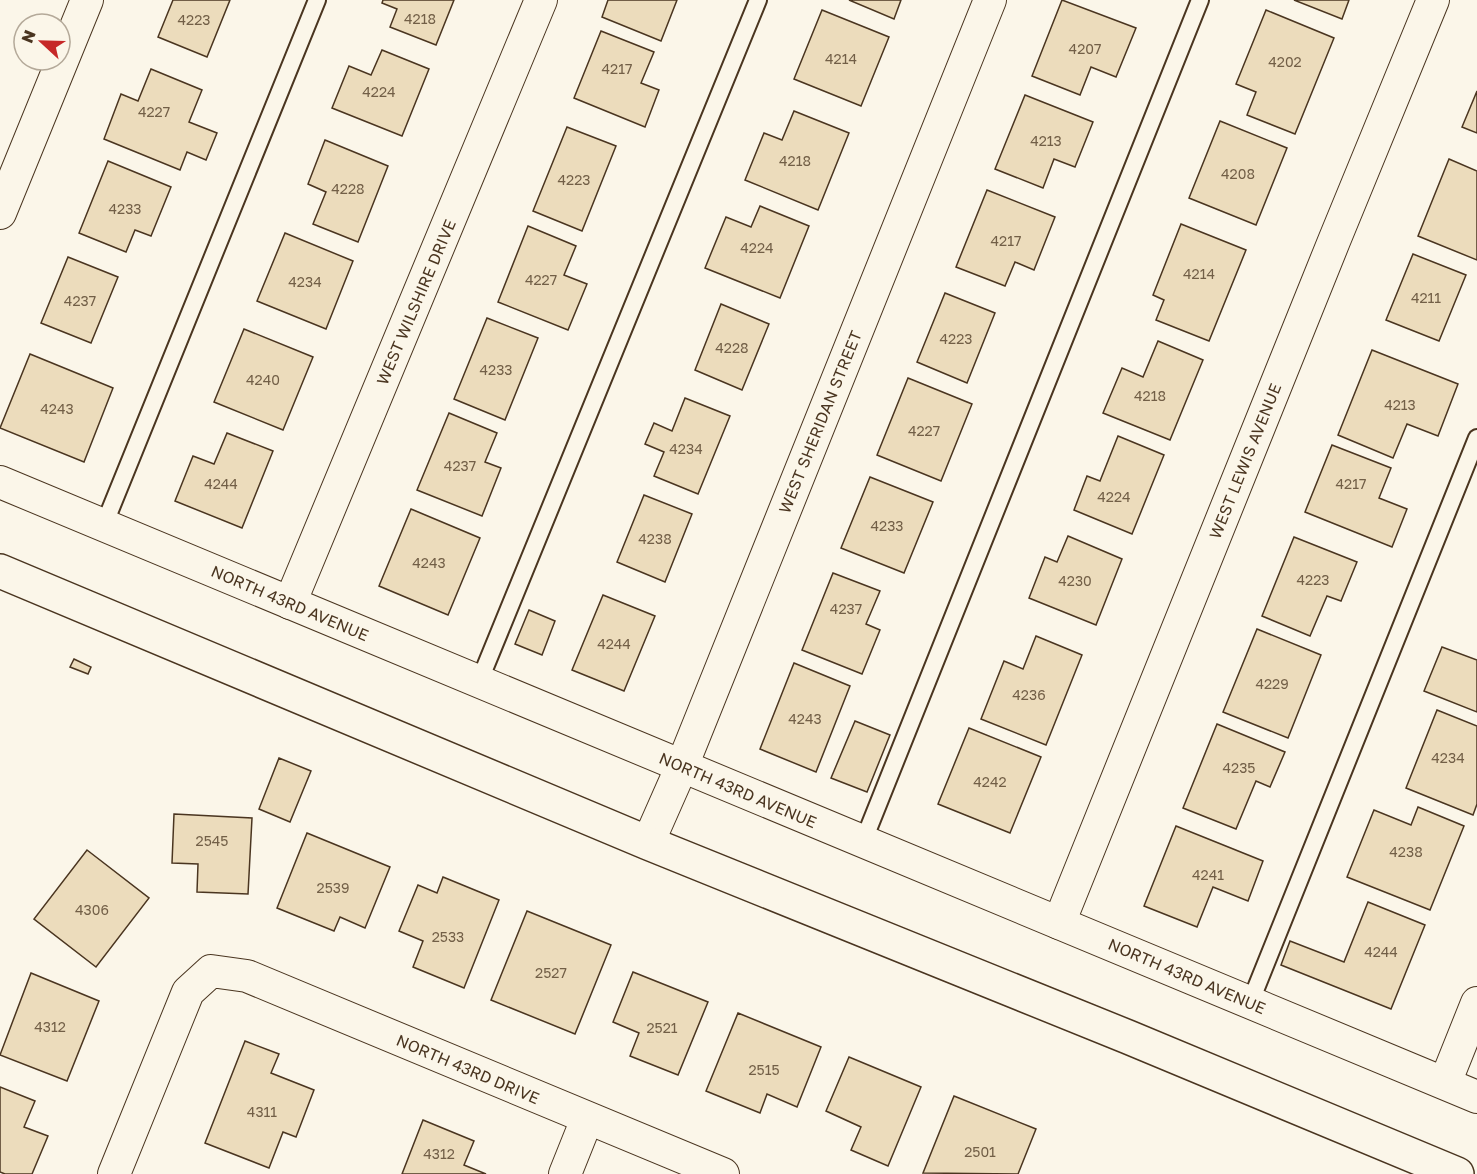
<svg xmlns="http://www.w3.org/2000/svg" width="1477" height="1174" viewBox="0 0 1477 1174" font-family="'Golos Text',sans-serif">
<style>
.building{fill:#ecdcbc;stroke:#4a3520;stroke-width:1.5}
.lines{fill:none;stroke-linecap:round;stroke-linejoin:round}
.service-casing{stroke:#4a3520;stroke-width:20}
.minor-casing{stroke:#4a3520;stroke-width:34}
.secondary-casing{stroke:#4a3520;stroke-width:36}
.service{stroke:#fbf6e9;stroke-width:16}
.minor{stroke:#fbf6e9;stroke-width:32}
.secondary{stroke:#fbf6e9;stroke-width:33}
.labels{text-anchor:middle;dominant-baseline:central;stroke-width:4.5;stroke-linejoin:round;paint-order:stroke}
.number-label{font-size:14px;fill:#725f47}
.street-label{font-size:16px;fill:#4a3520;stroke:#fbf6e9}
</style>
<rect width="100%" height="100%" fill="#fbf6e9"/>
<g class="building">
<polygon points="173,0 230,0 207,57 158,37"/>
<polygon points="383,0 454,0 436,45 390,27 397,9 382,3"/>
<polygon points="608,0 677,0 661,41 602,17"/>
<polygon points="849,0 901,0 894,19"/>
<polygon points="1062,0 1136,28 1116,77 1091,67 1080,95 1032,76"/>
<polygon points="1294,0 1349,0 1342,19"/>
<polygon points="822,10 889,37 861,106 794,79"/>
<polygon points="1266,10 1334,38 1295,134 1247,115 1256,92 1236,84"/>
<polygon points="601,31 654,52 641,83 659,90 645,127 574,98"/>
<polygon points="382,50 429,69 402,136 332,108 349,66 371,75"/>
<polygon points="151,69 202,90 189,122 217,133 206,160 187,152 180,170 104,139 121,94 138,101"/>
<polygon points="1477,91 1477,133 1462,127"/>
<polygon points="1025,95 1093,122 1075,167 1054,159 1043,188 995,169"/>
<polygon points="794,111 849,133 818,210 745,180 764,133 782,140"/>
<polygon points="1220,121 1287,148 1256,225 1189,198"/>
<polygon points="567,127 616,146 582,231 533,211"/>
<polygon points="325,140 388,166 358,242 313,224 326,192 308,184"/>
<polygon points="1449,159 1477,171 1477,260 1418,236"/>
<polygon points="108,161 171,187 151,236 135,230 126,252 79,233"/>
<polygon points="987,190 1055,217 1034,270 1015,262 1005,286 956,267"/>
<polygon points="760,206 809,226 780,298 705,268 726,217 751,227"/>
<polygon points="1181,224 1246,250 1209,341 1156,320 1164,300 1153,295"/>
<polygon points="528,226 576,246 564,275 587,284 568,330 498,302"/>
<polygon points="285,233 353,261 326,329 257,301"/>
<polygon points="1413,254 1466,275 1439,341 1386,320"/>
<polygon points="68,257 118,277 91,343 41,323"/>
<polygon points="945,293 995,313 967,383 917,362"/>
<polygon points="721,304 769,324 742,390 695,370"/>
<polygon points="487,318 538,338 505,420 454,399"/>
<polygon points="244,329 313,357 283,430 214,402"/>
<polygon points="1158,341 1203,360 1170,440 1103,413 1122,368 1143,377"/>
<polygon points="1372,350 1458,384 1438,436 1407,424 1393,458 1338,435"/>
<polygon points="30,354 113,388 84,462 0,428"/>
<polygon points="908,378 972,404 941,481 877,455"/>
<polygon points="685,398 730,416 698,494 654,476 664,452 645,444 654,423 672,431"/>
<polygon points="449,413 497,433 485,462 501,468 482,516 417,490"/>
<polygon points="227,433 273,451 242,528 175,501 193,456 214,464"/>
<polygon points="1118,436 1164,455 1132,534 1074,510 1087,476 1100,481"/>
<polygon points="1332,445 1391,468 1379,498 1407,509 1392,547 1305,512"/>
<polygon points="870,477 933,502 904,573 841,548"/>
<polygon points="644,495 692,514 665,582 617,562"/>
<polygon points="411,509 480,538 448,615 379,586"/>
<polygon points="1068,536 1122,559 1096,625 1029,598 1045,557 1057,562"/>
<polygon points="1294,537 1357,562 1341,601 1327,596 1310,636 1262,616"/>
<polygon points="833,573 880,591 866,624 880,630 862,674 802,650"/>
<polygon points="603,595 655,616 624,691 572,670"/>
<polygon points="529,610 555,621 542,655 515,644"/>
<polygon points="1257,629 1321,655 1288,738 1223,712"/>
<polygon points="1036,636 1082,655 1046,745 981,719 1004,661 1023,669"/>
<polygon points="1442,647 1477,660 1477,712 1424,691"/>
<polygon points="74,659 91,667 88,674 70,667"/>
<polygon points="794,663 850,686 816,772 760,749"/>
<polygon points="1437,710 1477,726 1477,804 1473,815 1406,788"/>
<polygon points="855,721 890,735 867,792 831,778"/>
<polygon points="1217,724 1285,752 1270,787 1256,781 1236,829 1183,808"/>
<polygon points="969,728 1041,757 1010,833 938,804"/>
<polygon points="279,758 311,771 290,822 259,809"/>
<polygon points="1418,807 1464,826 1430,910 1347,877 1374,810 1411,825"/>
<polygon points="174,814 252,818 248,894 197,892 198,864 172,863"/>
<polygon points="1176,826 1263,861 1248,901 1213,887 1197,927 1144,906"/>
<polygon points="307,833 390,867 365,928 340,917 334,931 277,908"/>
<polygon points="87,850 149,898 96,967 34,919"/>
<polygon points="443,877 499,900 464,988 413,967 423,941 399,931 418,885 437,893"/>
<polygon points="1368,902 1425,925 1391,1009 1281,965 1290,941 1344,962"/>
<polygon points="527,911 611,945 575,1034 491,1000"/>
<polygon points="633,972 708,1002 678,1075 630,1056 639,1033 613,1022"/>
<polygon points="31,973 99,1001 67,1081 0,1055"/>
<polygon points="738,1013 821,1047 797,1107 767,1094 760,1113 706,1091"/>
<polygon points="245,1041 279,1054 271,1073 314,1090 296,1137 283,1132 269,1168 205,1143"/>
<polygon points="849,1057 921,1087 888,1166 851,1150 861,1127 826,1111"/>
<polygon points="0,1087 35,1101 24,1127 48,1136 32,1174 5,1174 0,1172"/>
<polygon points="954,1096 1036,1129 1018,1174 923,1173"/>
<polygon points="423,1120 474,1141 464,1165 486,1174 402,1174"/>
</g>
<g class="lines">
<defs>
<g id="service">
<polyline points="104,525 317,0"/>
<polyline points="479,682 758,0"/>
<polyline points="863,842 1200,0"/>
<polyline points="1250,1003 1477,438"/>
</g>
<g id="minor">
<polyline points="0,213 87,0"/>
<polyline points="0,482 1477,1097"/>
<polyline points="290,603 541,0"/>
<polyline points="648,843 682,766 990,0"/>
<polyline points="1059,923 1334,241 1433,0"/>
<polyline points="1445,1083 1477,1003"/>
<polyline points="114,1174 188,992 211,971 247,976 723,1174"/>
<polyline points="565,1174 587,1119"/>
</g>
<polyline id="secondary" points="0,571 648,843 1128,1037 1457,1174"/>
</defs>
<use href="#service" class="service-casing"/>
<use href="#minor" class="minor-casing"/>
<use href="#secondary" class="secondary-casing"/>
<use href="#service" class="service"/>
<use href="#minor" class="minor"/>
<use href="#secondary" class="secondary"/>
</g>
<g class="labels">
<g class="number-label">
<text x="420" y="18">4218</text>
<text x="194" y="19">4223</text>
<text x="1085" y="48">4207</text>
<text x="841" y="58">4214</text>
<text x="1285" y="61">4202</text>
<text x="617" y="68">4217</text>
<text x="379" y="91">4224</text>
<text x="154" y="111">4227</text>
<text x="1046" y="140">4213</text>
<text x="795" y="160">4218</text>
<text x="1238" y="173">4208</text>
<text x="574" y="179">4223</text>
<text x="348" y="188">4228</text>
<text x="125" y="208">4233</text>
<text x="1006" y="240">4217</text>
<text x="757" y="247">4224</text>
<text x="1199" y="273">4214</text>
<text x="541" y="279">4227</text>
<text x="305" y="281">4234</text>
<text x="1426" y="297">4211</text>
<text x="80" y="300">4237</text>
<text x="956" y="338">4223</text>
<text x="732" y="347">4228</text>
<text x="496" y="369">4233</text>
<text x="263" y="379">4240</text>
<text x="1150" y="395">4218</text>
<text x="1400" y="404">4213</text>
<text x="57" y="408">4243</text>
<text x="924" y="430">4227</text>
<text x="686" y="448">4234</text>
<text x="460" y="465">4237</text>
<text x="221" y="483">4244</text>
<text x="1351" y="483">4217</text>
<text x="1114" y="496">4224</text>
<text x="887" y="525">4233</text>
<text x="655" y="538">4238</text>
<text x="429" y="562">4243</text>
<text x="1313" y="579">4223</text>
<text x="1075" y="580">4230</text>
<text x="846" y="608">4237</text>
<text x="614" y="643">4244</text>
<text x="1272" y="683">4229</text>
<text x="1029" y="694">4236</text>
<text x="805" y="718">4243</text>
<text x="1448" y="757">4234</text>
<text x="1239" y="767">4235</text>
<text x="990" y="781">4242</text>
<text x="212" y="840">2545</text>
<text x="1406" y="851">4238</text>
<text x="1208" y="874">4241</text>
<text x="333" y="887">2539</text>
<text x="92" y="909">4306</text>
<text x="448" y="936">2533</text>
<text x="1381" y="951">4244</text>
<text x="551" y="972">2527</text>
<text x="50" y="1026">4312</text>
<text x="662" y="1027">2521</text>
<text x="764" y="1069">2515</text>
<text x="262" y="1111">4311</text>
<text x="980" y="1151">2501</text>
<text x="439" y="1153">4312</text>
</g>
<g class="street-label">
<text transform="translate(416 302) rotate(-67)">WEST WILSHIRE DRIVE</text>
<text transform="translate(820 422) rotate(-68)">WEST SHERIDAN STREET</text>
<text transform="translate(1245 461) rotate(-68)">WEST LEWIS AVENUE</text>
<text transform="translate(290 603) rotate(23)">NORTH 43RD AVENUE</text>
<text transform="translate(738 790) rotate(23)">NORTH 43RD AVENUE</text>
<text transform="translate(1187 976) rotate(23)">NORTH 43RD AVENUE</text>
<text transform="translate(468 1069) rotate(23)">NORTH 43RD DRIVE</text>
</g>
</g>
<g transform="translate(42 42) rotate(292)"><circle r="28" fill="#fbf6e9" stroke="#b4a999" stroke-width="1.5"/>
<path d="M0-4.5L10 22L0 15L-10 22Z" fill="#c62828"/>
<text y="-9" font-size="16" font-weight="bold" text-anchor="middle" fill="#4a3520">N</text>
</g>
</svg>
